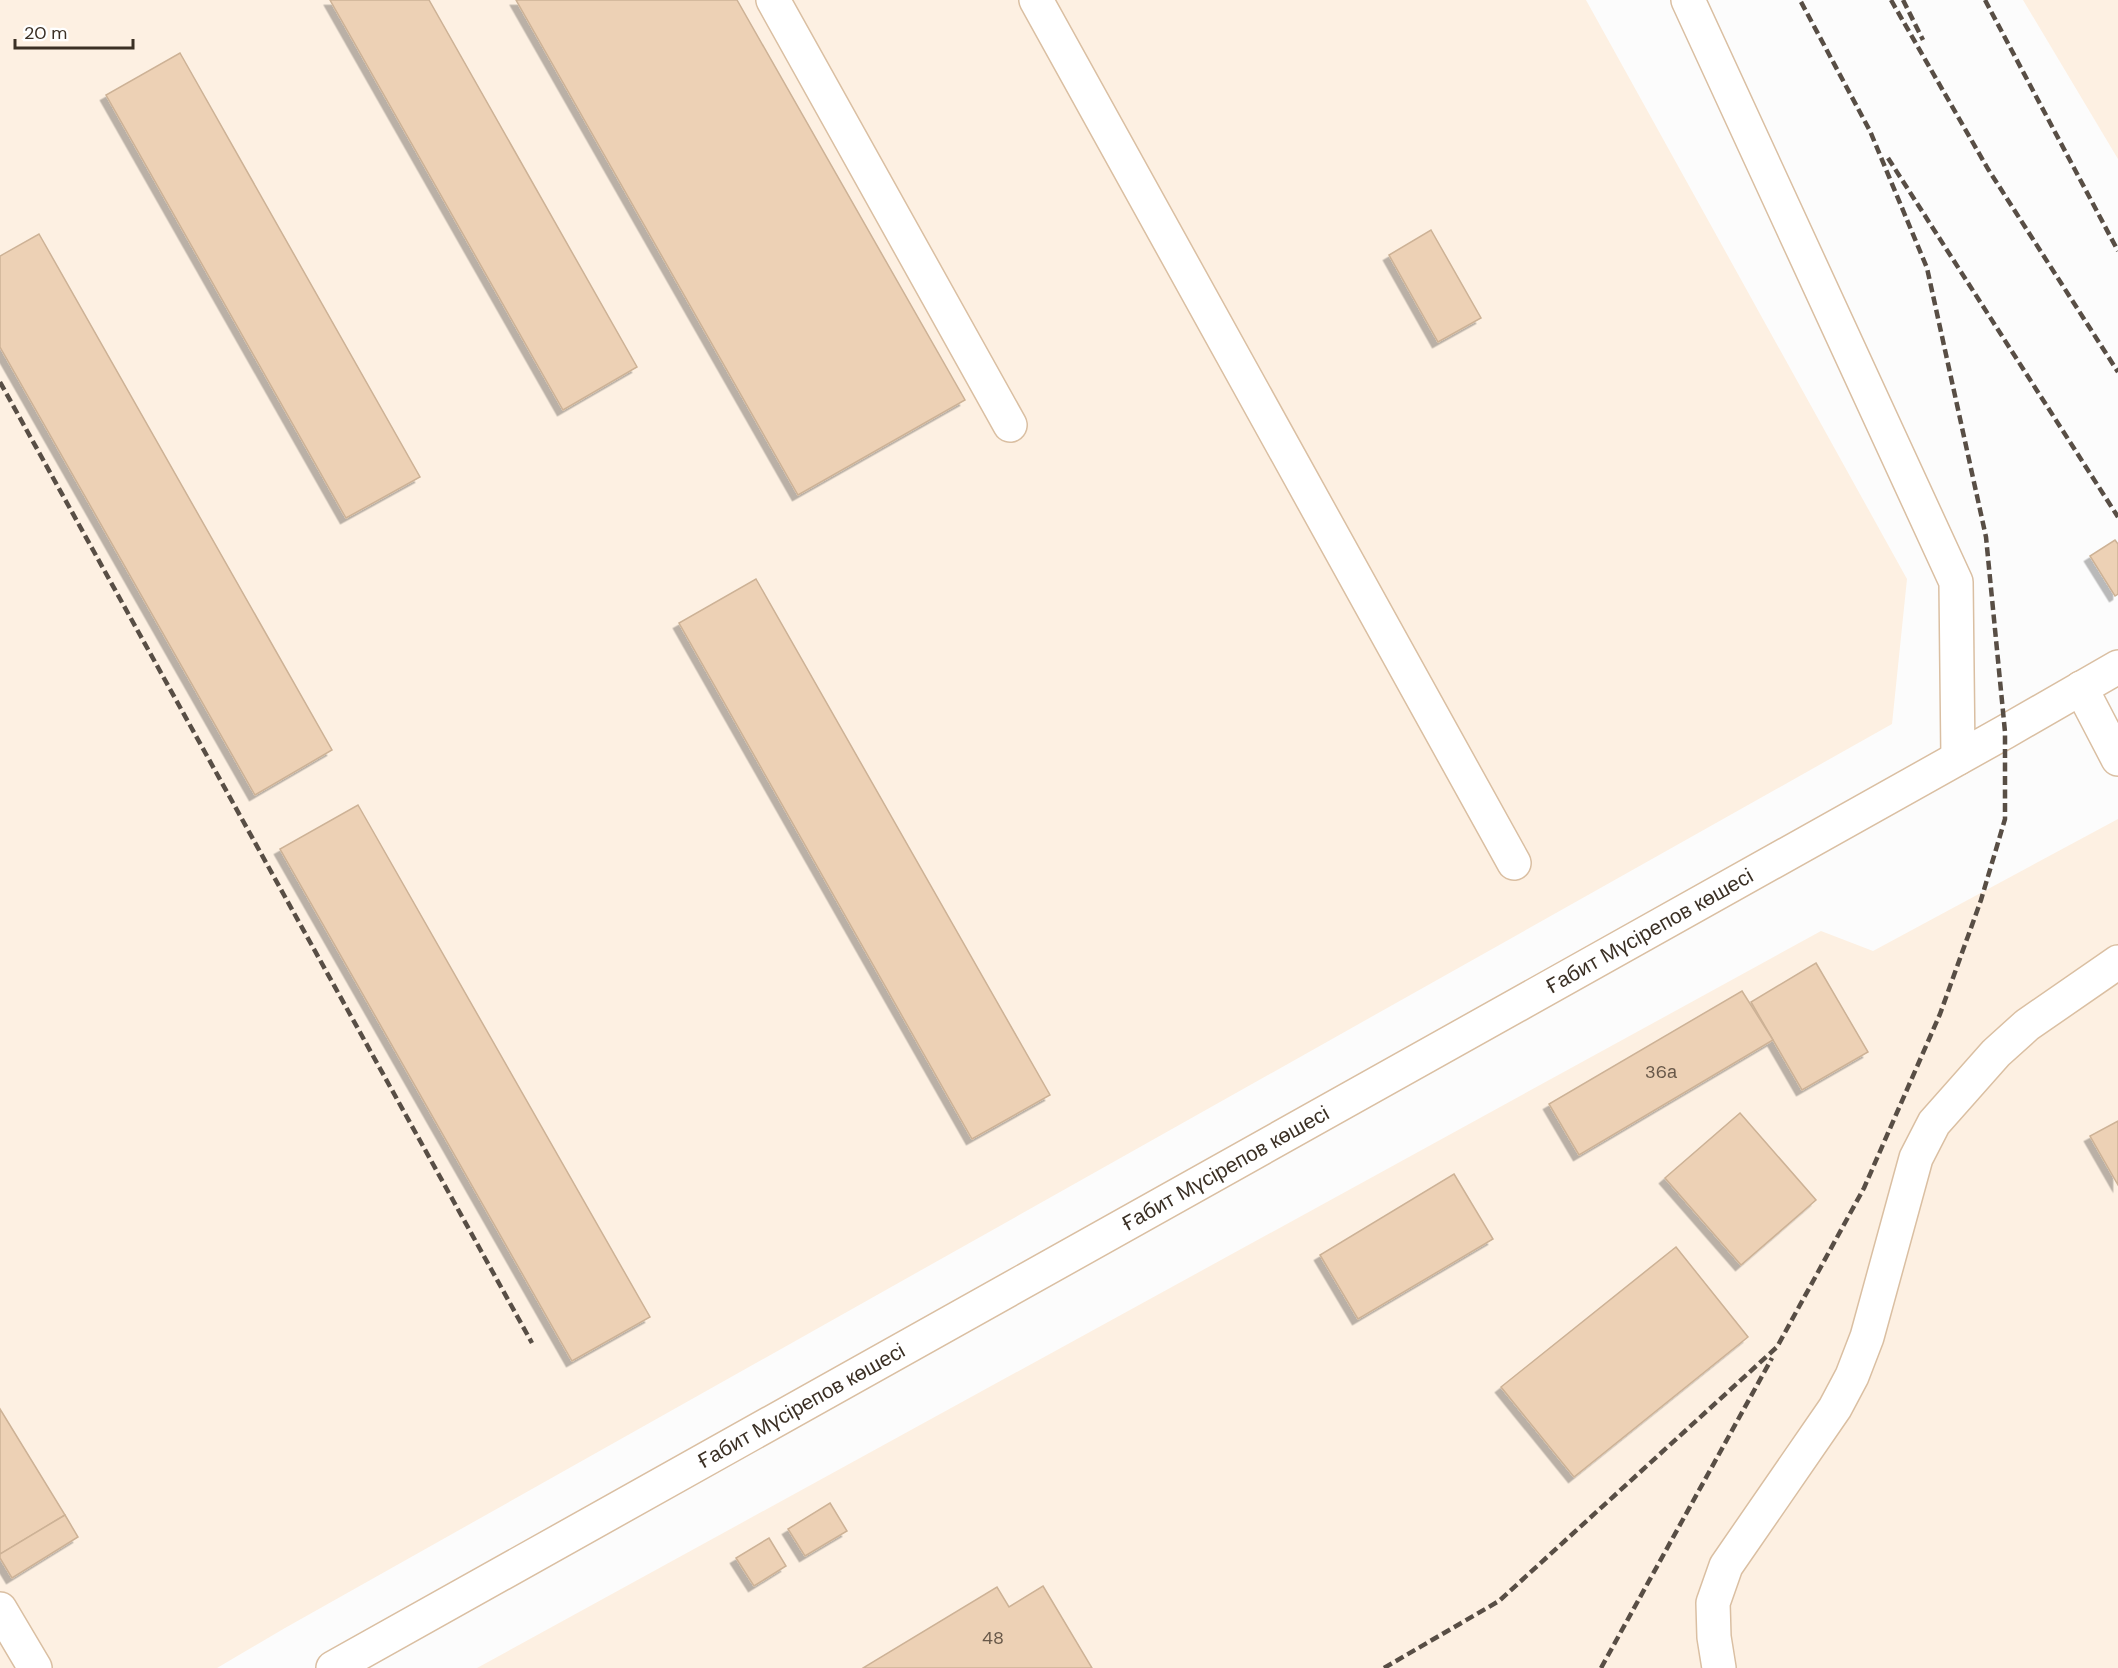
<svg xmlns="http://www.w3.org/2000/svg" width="2118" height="1668" viewBox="0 0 2118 1668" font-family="'DM Sans',sans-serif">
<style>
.built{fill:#fdf0e2}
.building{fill:#edd1b5;stroke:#cdb296;stroke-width:1.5;filter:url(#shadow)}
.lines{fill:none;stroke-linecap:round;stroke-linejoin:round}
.minor-casing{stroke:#dabfa2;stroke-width:36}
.major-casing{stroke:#dabfa2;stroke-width:36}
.minor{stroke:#fff;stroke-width:33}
.major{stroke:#fff;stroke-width:33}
.rail{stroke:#584e45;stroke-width:4.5;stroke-dasharray:9 4.5;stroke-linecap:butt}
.labels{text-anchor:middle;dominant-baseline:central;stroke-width:6;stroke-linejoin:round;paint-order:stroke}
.number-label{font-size:18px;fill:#685849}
.street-label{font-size:21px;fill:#3b3025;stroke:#fff}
</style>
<defs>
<filter id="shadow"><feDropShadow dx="-5.5" dy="5.5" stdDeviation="0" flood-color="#0004"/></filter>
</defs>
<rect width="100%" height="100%" fill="#fcfcfc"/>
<g class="built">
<polygon points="0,0 1586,0 1907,579 1892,724 285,1628 217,1668 0,1668"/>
<polygon points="2023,0 2118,0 2118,159"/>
<polygon points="2118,819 2118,1668 477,1668 1821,931 1873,951"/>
</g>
<g class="building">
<polygon points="330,0 429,0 637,367 563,410"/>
<polygon points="516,0 737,0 965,400 798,495"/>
<polygon points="180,53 420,477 346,518 106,95"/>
<polygon points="1431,230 1481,318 1438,342 1389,255"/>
<polygon points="39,234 332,750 255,795 0,347 0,256"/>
<polygon points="2115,540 2118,544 2118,594 2115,596 2090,556"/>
<polygon points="756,579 1050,1095 972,1139 679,623"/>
<polygon points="358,805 650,1317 572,1361 280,849"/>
<polygon points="1816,963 1868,1052 1802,1090 1751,1002"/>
<polygon points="1742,991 1773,1040 1579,1155 1549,1104"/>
<polygon points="1740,1113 1816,1200 1741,1265 1665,1178"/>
<polygon points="2118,1121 2118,1185 2090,1136"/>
<polygon points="1454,1174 1493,1239 1358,1319 1320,1255"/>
<polygon points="1676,1247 1748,1337 1574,1477 1501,1387"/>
<polygon points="0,1409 65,1515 0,1554"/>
<polygon points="830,1503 847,1531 805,1556 788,1529"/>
<polygon points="65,1515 78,1537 12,1578 0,1558 0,1554"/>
<polygon points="769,1538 786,1566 754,1586 736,1558"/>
<polygon points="1043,1586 1092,1668 863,1668 997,1587 1009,1607"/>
</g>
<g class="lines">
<defs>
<g id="minor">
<polyline points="773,0 1010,425"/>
<polyline points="1036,0 1514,863"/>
<polyline points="1688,0 1956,582 1958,758"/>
<polyline points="2081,688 2118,759"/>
<polyline points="0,1609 35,1668"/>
<polyline points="1719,1668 1714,1637 1713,1603 1726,1566 1835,1408 1852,1376 1867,1337 1916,1158 1934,1123 1996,1053 2027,1025 2118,962"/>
</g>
<g id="major">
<path id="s1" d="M333 1668 2005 732 2118 667"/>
</g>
</defs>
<use href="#minor" class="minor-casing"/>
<use href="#major" class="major-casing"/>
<use href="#minor" class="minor"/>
<use href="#major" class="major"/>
<g class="rail">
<polyline points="1891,0 1988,169 2118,372"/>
<polyline points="1903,0 1923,40"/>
<polyline points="1985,0 2118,251"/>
<polyline points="1888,158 2118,517"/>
<polyline points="0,382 532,1343"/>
<polyline points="1384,1668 1499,1601 1777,1347 1864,1188 1940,1014 1981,900 2005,819 2005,732 1986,537 1927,268 1870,131 1800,0"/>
<polyline points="1601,1668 1772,1358"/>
</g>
</g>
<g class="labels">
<g class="number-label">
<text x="1661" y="1072">36а</text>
<text x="993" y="1638">48</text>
</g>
<g class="street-label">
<text stroke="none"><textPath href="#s1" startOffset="1509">Ғабит Мүсірепов көшесі</textPath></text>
<text stroke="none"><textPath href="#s1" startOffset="1023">Ғабит Мүсірепов көшесі</textPath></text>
<text stroke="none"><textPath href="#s1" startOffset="537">Ғабит Мүсірепов көшесі</textPath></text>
</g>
</g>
<path d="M15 39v9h118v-9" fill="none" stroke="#3b3025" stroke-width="3"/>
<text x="24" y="39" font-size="18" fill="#3b3025" stroke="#ffffff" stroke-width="4.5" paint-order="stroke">20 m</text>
</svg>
